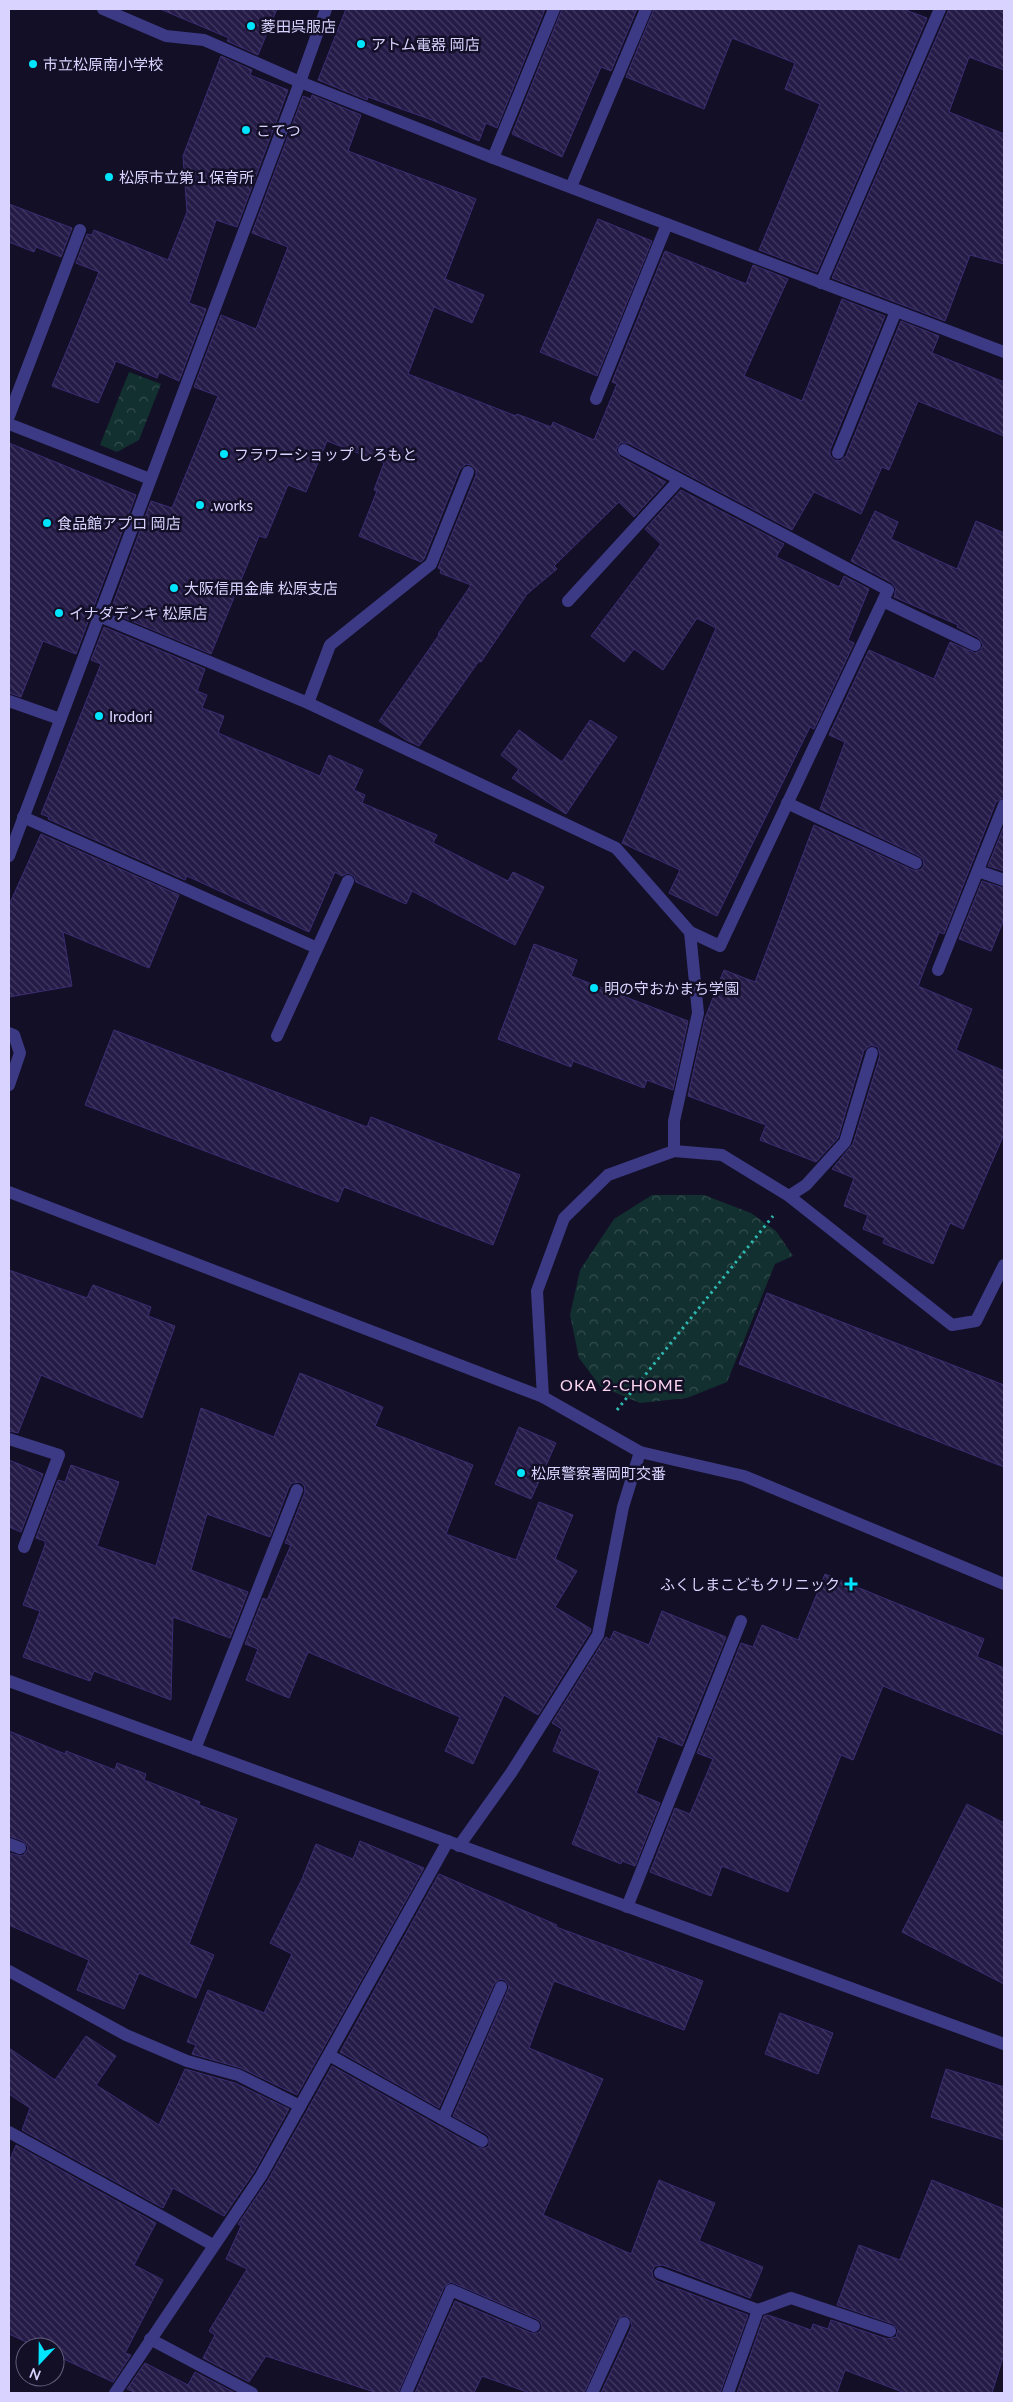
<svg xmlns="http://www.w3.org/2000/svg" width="1013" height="2402" viewBox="0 0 1013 2402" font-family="Lato,'Noto Sans JP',sans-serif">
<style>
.park{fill:url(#park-crowns)}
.building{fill:url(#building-back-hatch);stroke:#3b2d73}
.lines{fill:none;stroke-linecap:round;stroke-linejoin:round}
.path{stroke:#2fb8b0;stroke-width:3;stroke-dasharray:2.5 4;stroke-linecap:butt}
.minor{stroke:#3d3a85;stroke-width:12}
.poi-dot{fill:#00e5ff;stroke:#130f26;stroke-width:2}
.labels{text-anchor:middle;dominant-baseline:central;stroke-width:5;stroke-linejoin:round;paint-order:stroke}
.poi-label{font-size:15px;fill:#d9d4ff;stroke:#130f26;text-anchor:start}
.neighbourhood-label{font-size:16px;letter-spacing:1px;fill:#ffd6f0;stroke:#130f26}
</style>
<defs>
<pattern id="park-crowns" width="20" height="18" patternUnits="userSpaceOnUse" patternTransform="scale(1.25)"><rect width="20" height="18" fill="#12302f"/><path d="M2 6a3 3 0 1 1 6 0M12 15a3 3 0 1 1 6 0" fill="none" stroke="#344d4e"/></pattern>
<pattern id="building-back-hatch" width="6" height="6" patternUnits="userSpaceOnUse" patternTransform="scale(1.25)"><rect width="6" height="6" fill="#241b47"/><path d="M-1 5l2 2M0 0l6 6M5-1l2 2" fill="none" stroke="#433b63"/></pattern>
</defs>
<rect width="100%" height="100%" fill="#130f26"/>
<g class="park">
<polygon points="129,372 161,384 139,440 117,452 100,445"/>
<polygon points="652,1195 704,1195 751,1213 776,1231 793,1256 775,1264 727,1382 687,1398 640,1403 600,1386 579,1358 570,1315 580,1270 614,1219"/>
</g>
<g class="building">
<polygon points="160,9 277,9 258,55 227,41 229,38"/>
<polygon points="346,9 545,9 497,128 486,123 479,141 432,120 368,97 367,100 318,80"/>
<polygon points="562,9 637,9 611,71 601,67 562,157 512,134"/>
<polygon points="654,9 903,9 927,18 817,272 759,250 820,104 785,89 795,63 732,38 704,109 626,77"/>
<polygon points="949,9 1004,9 1004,70 969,57 949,112 1004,134 1004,264 970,255 945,321 832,278"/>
<polygon points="221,56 252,70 250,75 288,90 237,227 216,220 189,303 206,309 179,381 159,372 157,378 116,361 98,403 52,386 99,272 76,263 87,234 92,235 94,230 168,260 187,212 183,156"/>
<polygon points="312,95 361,115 348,151 476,199 445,279 484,295 472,323 434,307 408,374 516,416 517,414 551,427 553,422 594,440 617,384 612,382 665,251 746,284 753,265 788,279 744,376 802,401 842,299 885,316 830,450 830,455 834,460 840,461 846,456 901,321 939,336 932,353 1004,382 1004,436 918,401 889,470 882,467 861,514 814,492 792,530 628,443 620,443 616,450 620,457 666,482 634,517 619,502 554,566 557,569 527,594 481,662 479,661 419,746 406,740 379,721 439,635 438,634 471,585 440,573 441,570 438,568 476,475 476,470 471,465 466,464 460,469 424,559 421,562 359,536 377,491 374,490 384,463 327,441 306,492 288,485 266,538 259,536 211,654 110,612 151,501 172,508 218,396 194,387 221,315 256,329 288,247 252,233 303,96 311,99"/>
<polygon points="9,204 72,228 61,257 36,247 34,252 9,242"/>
<polygon points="598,219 652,241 597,376 540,352"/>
<polygon points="9,443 136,495 76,654 43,641 21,697 9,693"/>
<polygon points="681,490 784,544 776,557 839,587 844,576 869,589 848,640 854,643 814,729 810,727 717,916 669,893 680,870 622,843 716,628 697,618 663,670 634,649 624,662 591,636 661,544 645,529"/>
<polygon points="875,511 898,522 891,539 957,569 976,521 1004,533 1004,797 996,802 944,934 939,932 918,986 972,1009 956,1050 1004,1071 1004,1134 963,1229 950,1223 933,1264 883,1243 885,1238 863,1229 868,1215 844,1206 854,1178 832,1169 853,1144 880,1055 878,1047 871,1045 864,1050 838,1138 816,1162 760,1140 766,1125 688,1096 705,1018 724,970 755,982 814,825 913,870 920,870 924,866 923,859 919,856 820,809 845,742 829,735 869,650 934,679 950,642 975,653 980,651 983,645 979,638 957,627 958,625 894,597 896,589 892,583 851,561"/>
<polygon points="104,627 205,669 197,691 207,695 202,708 224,716 218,733 320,776 329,755 363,770 354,790 365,795 362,803 437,835 433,843 508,881 513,872 544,887 515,945 412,891 406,904 356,882 354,876 348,873 342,876 335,872 309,932 187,876 185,880 48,819 49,817 41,814 101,664 91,660"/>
<polygon points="590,720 617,737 566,814 512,778 519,769 501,755 519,730 562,762"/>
<polygon points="1004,826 1004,871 988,866"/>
<polygon points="41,834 179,895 149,968 63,932 72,986 9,997 9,905"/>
<polygon points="982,881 1004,888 1004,919 991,951 959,939"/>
<polygon points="534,944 577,960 571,976 688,1021 673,1090 647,1080 644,1088 573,1061 571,1067 498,1039"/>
<polygon points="114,1030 367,1127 371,1117 520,1175 493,1245 344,1187 338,1202 85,1105"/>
<polygon points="9,1270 87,1298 93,1285 151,1307 148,1316 175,1326 142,1418 41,1375 18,1433 9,1431"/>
<polygon points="767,1293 1004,1385 1004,1467 739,1364"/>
<polygon points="300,1373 383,1407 375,1426 473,1465 446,1534 516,1560 539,1502 573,1515 555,1559 577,1571 555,1607 591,1629 590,1632 538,1715 504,1695 473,1764 445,1751 460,1717 308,1652 289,1698 246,1680 258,1649 245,1644 263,1598 267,1600 291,1545 285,1543 305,1492 304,1485 300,1482 292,1483 289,1487 270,1537 207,1514 191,1570 248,1592 230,1638 173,1617 171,1700 94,1671 90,1681 23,1657 40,1611 23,1605 45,1545 45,1541 36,1538 58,1480 65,1482 71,1465 119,1482 97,1546 156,1566 201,1408 274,1437"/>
<polygon points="519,1427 556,1443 531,1499 495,1484"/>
<polygon points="9,1460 43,1474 21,1532 9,1527"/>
<polygon points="825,1574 984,1639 977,1657 1004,1668 1004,1735 883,1686 853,1760 841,1755 788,1892 722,1866 711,1896 650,1872 675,1808 690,1814 713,1759 697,1753 741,1643 753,1647 762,1625 798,1640"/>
<polygon points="662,1611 726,1637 682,1746 658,1736 636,1793 660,1803 635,1866 622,1861 621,1864 572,1844 600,1771 553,1751 562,1729 552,1723 606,1637 610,1640 614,1631 649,1645"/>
<polygon points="9,1731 65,1754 66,1751 115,1770 117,1763 146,1774 144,1780 200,1802 199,1805 237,1819 189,1944 214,1955 196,1998 139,1973 124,2009 77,1990 89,1960 9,1925 9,1853 22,1856 27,1851 28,1847 23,1841 9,1836"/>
<polygon points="967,1804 1004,1823 1004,1984 902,1932"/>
<polygon points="360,1841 424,1868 297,2095 241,2068 192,2054 196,2045 187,2042 208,1990 264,2013 292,1954 270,1943 302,1879 316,1844 353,1859"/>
<polygon points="439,1874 557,1925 556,1927 703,1981 684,2030 554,1981 529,2048 603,2079 543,2215 631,2254 659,2180 715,2203 699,2241 763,2267 750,2298 663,2265 655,2266 652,2271 653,2278 657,2281 748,2315 720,2393 601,2393 632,2326 630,2318 624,2315 617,2320 584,2393 530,2393 482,2376 474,2393 415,2393 455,2301 531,2333 538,2333 542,2329 541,2322 537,2319 451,2282 444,2287 398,2393 377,2393 266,2356 249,2382 203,2358 215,2335 209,2331 247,2269 226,2259 241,2226 238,2224 268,2180 332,2066 478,2148 486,2148 489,2145 489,2137 486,2134 453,2116 508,1990 509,1986 505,1980 500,1979 494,1984 439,2108 340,2052"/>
<polygon points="780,2013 833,2033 818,2074 765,2054"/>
<polygon points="86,2036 116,2056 96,2085 159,2125 185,2069 235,2083 289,2109 254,2172 224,2216 173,2188 163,2208 22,2130 30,2108 9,2094 9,2048 55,2080"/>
<polygon points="946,2069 1004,2087 1004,2140 931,2117"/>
<polygon points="16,2145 156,2223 134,2265 163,2280 125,2353 131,2355 113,2382 55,2355 55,2347 37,2347 9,2334 9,2162"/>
<polygon points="932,2180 1004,2209 1004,2354 992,2393 905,2393 845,2370 837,2393 737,2393 764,2316 768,2315 811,2330 813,2324 828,2329 831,2320 887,2339 896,2337 898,2330 893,2324 837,2305 859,2245 900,2260"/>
<polygon points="145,2363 188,2385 195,2372 235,2393 136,2393 127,2389"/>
</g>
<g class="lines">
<polyline class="path" points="617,1410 773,1216"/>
<g class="minor">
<polyline points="103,9 166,36 204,40 300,82 493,158 1004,352"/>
<polyline points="493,158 554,9"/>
<polyline points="571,187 646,9"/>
<polyline points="821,283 940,9"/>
<polyline points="596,399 667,224"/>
<polyline points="9,416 80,230"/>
<polyline points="9,424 150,479"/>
<polyline points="624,450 888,590 720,946 690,932"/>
<polyline points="838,453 896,311"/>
<polyline points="568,601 679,480"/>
<polyline points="883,601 975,645"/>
<polyline points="99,616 308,703 616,848 690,932 698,1013 674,1121 674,1151"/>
<polyline points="9,701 60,719"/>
<polyline points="308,703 330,645 431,564 468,472"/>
<polyline points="787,803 916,863"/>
<polyline points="23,817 317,948"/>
<polyline points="9,856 300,82 326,9"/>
<polyline points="978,871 1004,880"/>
<polyline points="938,970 1004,805"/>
<polyline points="9,1033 14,1035 20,1053 9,1085"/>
<polyline points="277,1036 348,881"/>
<polyline points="9,1192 543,1397 640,1452 744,1476 1004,1584"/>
<polyline points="789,1196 806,1185 845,1142 872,1053"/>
<polyline points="543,1397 537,1291 564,1218 608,1175 674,1151 722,1155 789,1196 952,1325 976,1321 1004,1265"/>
<polyline points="9,1439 59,1455 24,1547"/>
<polyline points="9,1681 1004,2044"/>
<polyline points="195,1749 297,1490"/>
<polyline points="9,1844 20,1848"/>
<polyline points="459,1846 511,1773 598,1635 623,1507 640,1452"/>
<polyline points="627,1907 741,1621"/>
<polyline points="9,1971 126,2035 187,2061 238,2075 300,2106"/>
<polyline points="329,2055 482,2141"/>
<polyline points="443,2119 501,1987"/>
<polyline points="9,2132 213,2245"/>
<polyline points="660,2273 758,2310"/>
<polyline points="150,2339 252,2393"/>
<polyline points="115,2393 261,2176 448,1841"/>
<polyline points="406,2393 451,2290 534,2326"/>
<polyline points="592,2393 624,2323"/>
<polyline points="728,2393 758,2310 791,2298 890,2331"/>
</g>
</g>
<g class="poi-dot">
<circle cx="251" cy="26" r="5"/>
<circle cx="361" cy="44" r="5"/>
<circle cx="33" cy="64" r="5"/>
<circle cx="246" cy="130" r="5"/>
<circle cx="109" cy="177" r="5"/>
<circle cx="224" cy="454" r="5"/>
<circle cx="200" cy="505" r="5"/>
<circle cx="47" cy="523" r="5"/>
<circle cx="174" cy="588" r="5"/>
<circle cx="59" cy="613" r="5"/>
<circle cx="99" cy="716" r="5"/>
<circle cx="594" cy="988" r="5"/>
<circle cx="521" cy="1473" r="5"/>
<path d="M848.5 1576.5h5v5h5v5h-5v5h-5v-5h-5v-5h5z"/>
</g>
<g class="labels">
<g class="poi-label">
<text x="261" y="26">菱田呉服店</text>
<text x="371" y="44">アトム電器 岡店</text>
<text x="43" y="64">市立松原南小学校</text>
<text x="256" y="130">こてつ</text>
<text x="119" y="177">松原市立第１保育所</text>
<text x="234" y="454">フラワーショップ しろもと</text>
<text x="210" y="505">.works</text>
<text x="57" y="523">食品館アプロ 岡店</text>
<text x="184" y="588">大阪信用金庫 松原支店</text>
<text x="69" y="613">イナダデンキ 松原店</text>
<text x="109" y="716">Irodori</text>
<text x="604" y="988">明の守おかまち学園</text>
<text x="531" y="1473">松原警察署岡町交番</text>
<text x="840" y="1584" text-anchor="end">ふくしまこどもクリニック</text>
</g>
<g class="neighbourhood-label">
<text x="622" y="1384">OKA 2-CHOME</text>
</g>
</g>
<rect width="1013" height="2402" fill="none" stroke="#d9d4ff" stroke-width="20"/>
<g transform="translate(40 2362) rotate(202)"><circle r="24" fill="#130f26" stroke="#625e7d"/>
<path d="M0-4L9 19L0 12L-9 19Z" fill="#00e5ff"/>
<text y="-8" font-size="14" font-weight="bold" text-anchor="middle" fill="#d9d4ff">N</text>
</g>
</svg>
